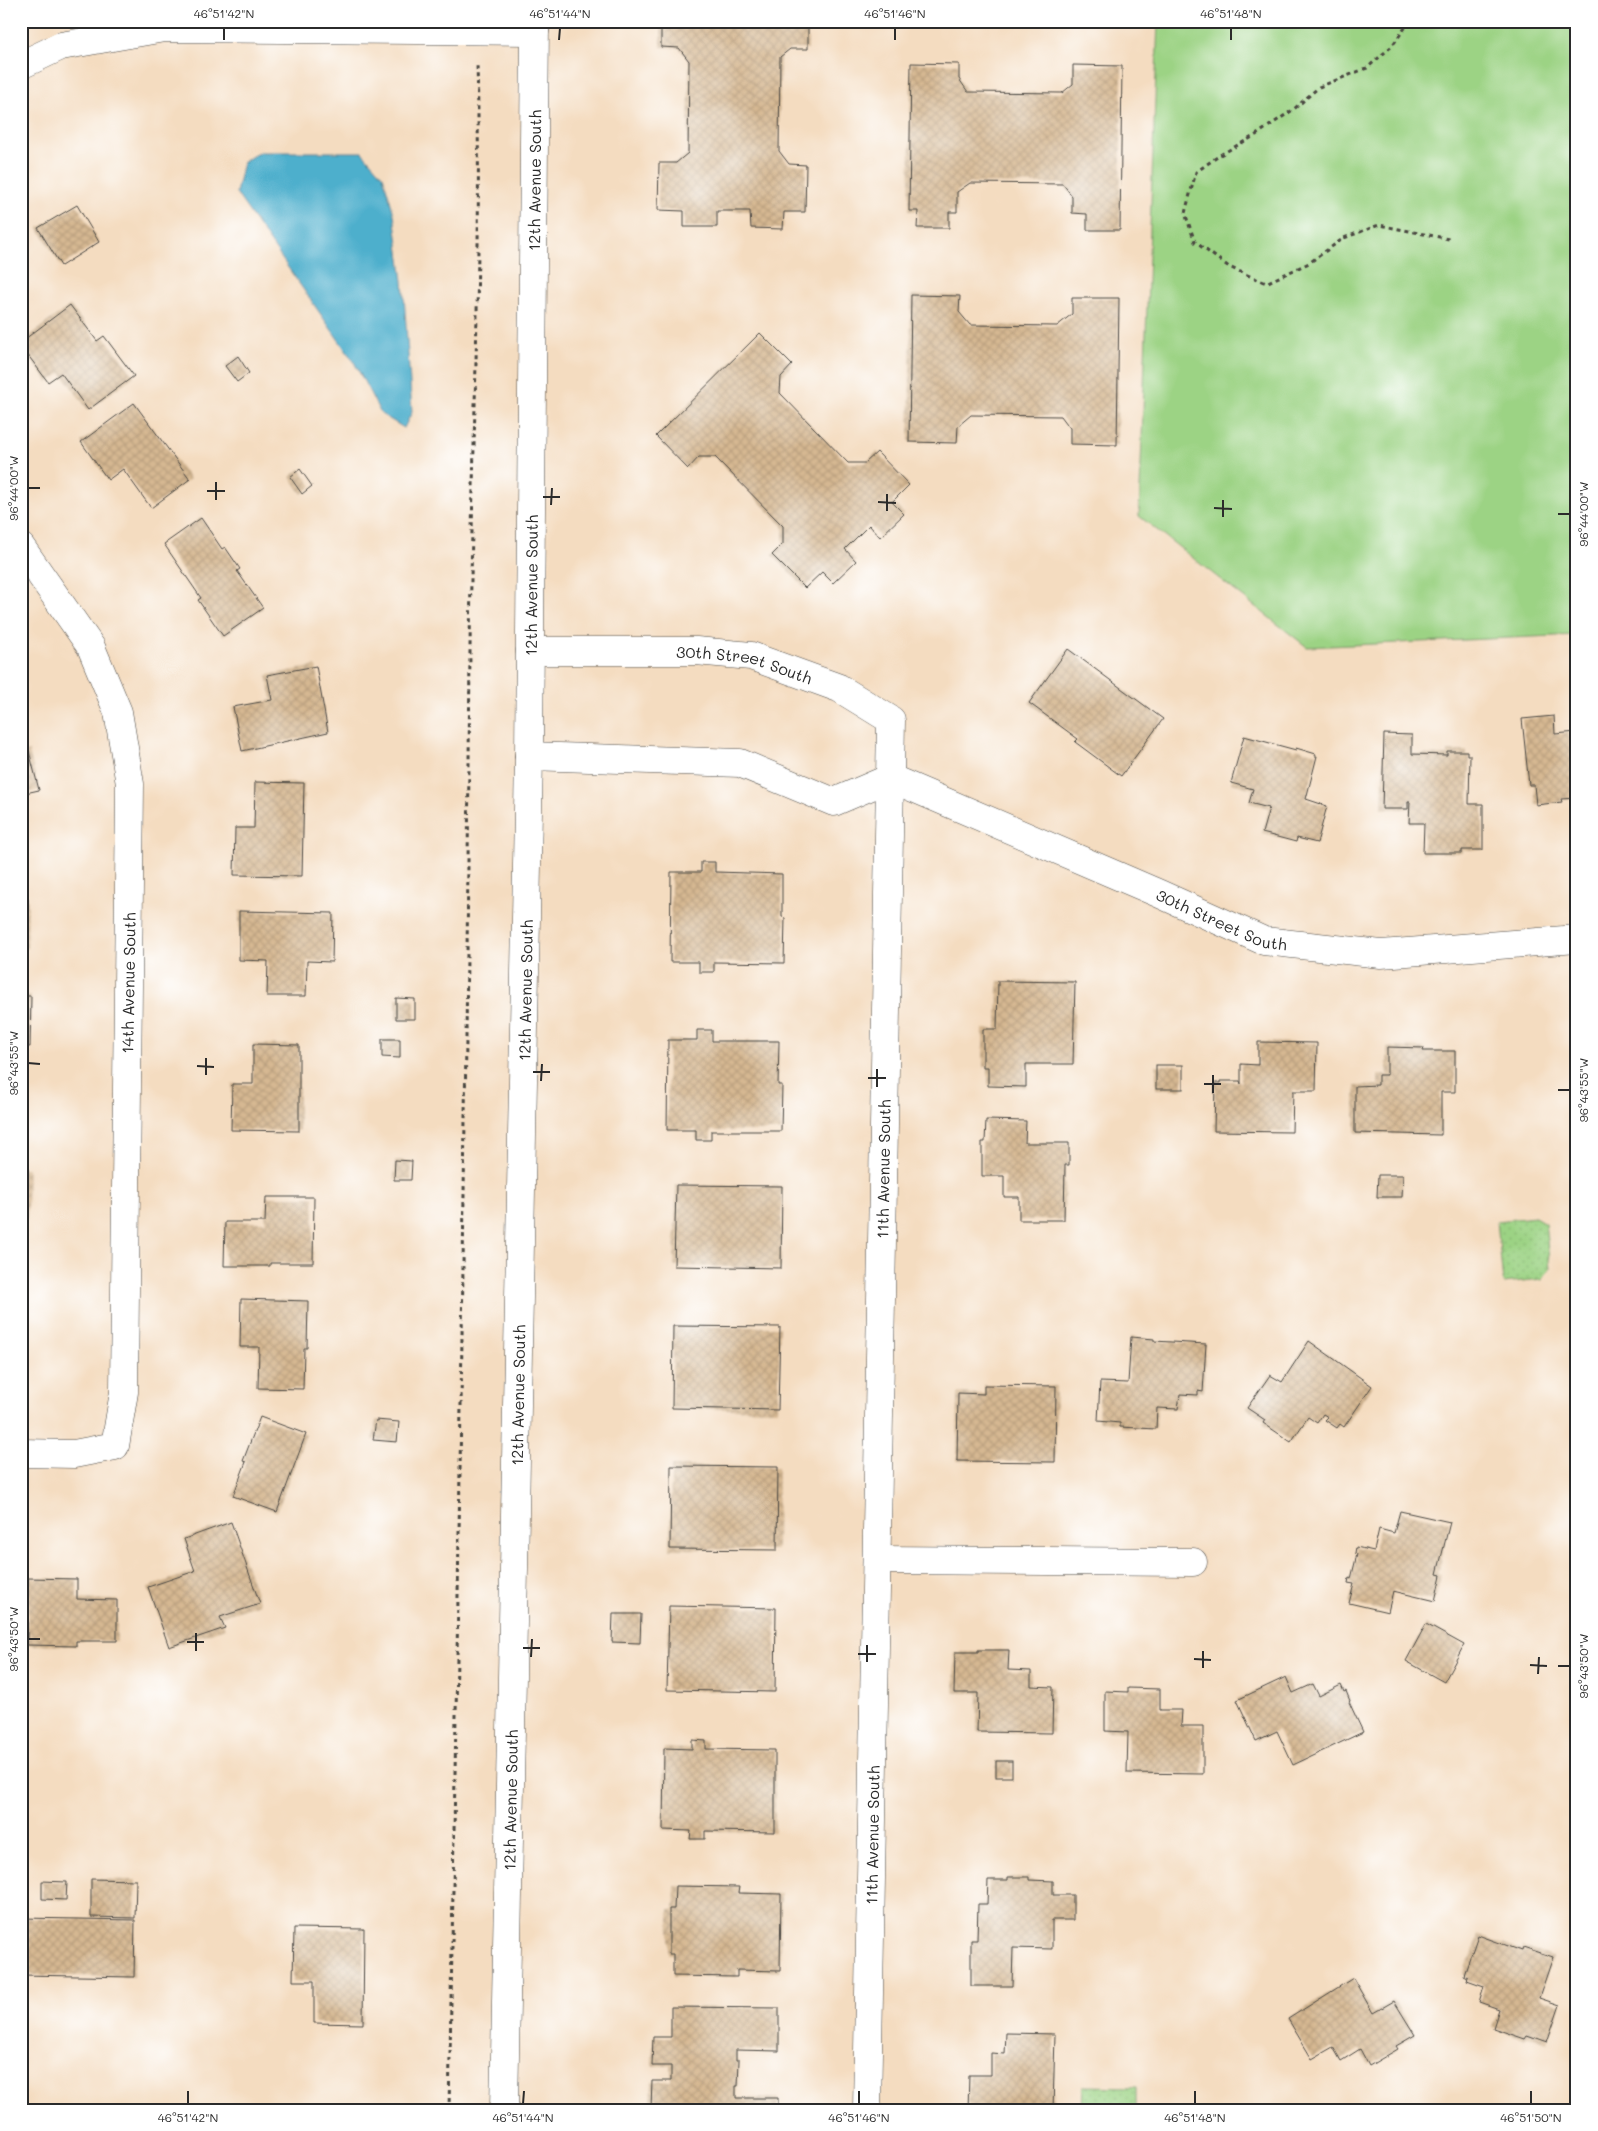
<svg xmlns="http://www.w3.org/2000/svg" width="1598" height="2131" viewBox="0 0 1598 2131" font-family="Mali,sans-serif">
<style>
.green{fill:#9cd384;stroke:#647f58}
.park{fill:url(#park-dots);stroke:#647f58}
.water{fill:#4dafcc;stroke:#3c6d7c}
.building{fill:url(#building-cross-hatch)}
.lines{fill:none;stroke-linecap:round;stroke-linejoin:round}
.street-casing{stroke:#494641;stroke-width:29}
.secondary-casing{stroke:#494641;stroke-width:29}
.path{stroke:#494641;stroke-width:3;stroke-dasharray:4 4;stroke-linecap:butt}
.street{stroke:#fff;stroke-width:28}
.secondary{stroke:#fff;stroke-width:28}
.ticks{fill:none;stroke:#2b2b2b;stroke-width:2}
.labels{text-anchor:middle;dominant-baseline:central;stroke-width:4;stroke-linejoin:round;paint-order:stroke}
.street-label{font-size:16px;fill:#2b2b2b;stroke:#fff}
.neatline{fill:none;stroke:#2b2b2b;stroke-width:2}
.ticks-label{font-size:12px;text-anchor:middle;fill:#2b2b2b}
</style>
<defs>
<pattern id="park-dots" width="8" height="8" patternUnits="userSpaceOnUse" patternTransform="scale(1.25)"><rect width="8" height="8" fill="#9cd384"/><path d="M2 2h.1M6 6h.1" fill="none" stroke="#87b572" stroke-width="1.8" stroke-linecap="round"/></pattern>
<pattern id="building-cross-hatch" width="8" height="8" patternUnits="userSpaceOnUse" patternTransform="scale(1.25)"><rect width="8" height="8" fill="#d6b892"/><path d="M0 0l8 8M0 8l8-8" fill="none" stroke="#b89e7e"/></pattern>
</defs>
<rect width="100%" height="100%" fill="#fff"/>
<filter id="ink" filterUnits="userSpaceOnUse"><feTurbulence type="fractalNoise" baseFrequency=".02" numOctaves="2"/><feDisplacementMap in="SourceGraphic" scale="10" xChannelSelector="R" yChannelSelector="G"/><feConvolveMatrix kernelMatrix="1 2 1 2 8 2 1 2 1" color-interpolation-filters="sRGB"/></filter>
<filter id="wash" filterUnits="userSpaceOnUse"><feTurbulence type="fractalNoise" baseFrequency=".0096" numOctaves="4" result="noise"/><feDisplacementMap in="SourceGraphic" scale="20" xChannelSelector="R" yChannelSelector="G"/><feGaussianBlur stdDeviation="1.12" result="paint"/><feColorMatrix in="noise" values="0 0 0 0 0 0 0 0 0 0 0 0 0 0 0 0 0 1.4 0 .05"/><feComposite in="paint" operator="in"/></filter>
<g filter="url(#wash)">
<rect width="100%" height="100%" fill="#f4dcc0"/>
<polygon class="green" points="1158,21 1577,21 1577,635 1307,647 1139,516"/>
<g class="park">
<polygon points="1535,1217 1545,1223 1550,1269 1542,1279 1503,1283 1497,1221"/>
<polygon points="1083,2086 1136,2087 1136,2110 1082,2110"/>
</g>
<polygon class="water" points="259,152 362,152 383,176 394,214 403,281 412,412 404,428 381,414 354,362 236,193 243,162"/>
<g id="blocks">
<g class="building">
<polygon points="661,21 808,21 808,49 790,49 780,57 779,151 789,164 806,165 805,212 784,212 783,229 751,228 750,211 717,211 717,227 684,227 684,211 658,210 659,163 676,163 688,153 689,61 679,48 661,47"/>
<polygon points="911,63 959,64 959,79 968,92 1062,93 1073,84 1073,65 1122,66 1120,230 1087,230 1087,214 1072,213 1072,196 1063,184 970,183 957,192 957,212 949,212 949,228 917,228 918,211 909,211"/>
<polygon points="77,205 99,242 61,266 38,228"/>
<polygon points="911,295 960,296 959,312 970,325 1057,326 1072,314 1072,298 1119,298 1117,445 1070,444 1070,428 1061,416 971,415 958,426 957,443 909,442"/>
<polygon points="70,305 97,341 104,336 134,376 88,410 61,373 48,382 21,346 21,342"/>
<polygon points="760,333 792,365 781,377 780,393 848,463 865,463 877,452 909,485 892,502 904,514 880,537 869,525 845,549 856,561 833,583 822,572 805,588 772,555 783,544 783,526 715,457 699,457 688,469 656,436"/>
<polygon points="238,356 249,373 237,382 225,366"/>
<polygon points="134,403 190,479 151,508 123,469 108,480 81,442"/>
<polygon points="300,469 312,486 302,494 290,477"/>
<polygon points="201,518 222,549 225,547 240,569 237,571 263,608 223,636 198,600 201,598 164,544"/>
<polygon points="1068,649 1163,719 1121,776 1075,742 1078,739 1029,703"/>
<polygon points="316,666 328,732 242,751 233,707 272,700 267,675"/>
<polygon points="1554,716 1555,734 1577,732 1577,798 1561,799 1562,802 1536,805 1534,785 1529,785 1522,719"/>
<polygon points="21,734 26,752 29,751 39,790 21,794"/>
<polygon points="1384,734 1412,735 1412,754 1447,755 1447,751 1467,751 1467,755 1470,755 1469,804 1483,804 1483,850 1462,850 1462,853 1423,853 1424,823 1409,823 1410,802 1408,802 1408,809 1382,809"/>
<polygon points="1244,736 1296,750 1296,748 1316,754 1315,756 1317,756 1306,799 1327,806 1317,843 1297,838 1296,842 1262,833 1269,808 1249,803 1253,789 1231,783"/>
<polygon points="255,782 304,783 302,876 234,875 235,828 254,828"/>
<polygon points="701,862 715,862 715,872 782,874 782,917 785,918 784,963 714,962 714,972 699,972 699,962 670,962 671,872 701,872"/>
<polygon points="21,898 28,899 27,949 21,949"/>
<polygon points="239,911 333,913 332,962 307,961 306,996 267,996 268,961 239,960"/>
<polygon points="998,981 1075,982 1073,1064 1026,1064 1026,1087 988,1086 988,1067 983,1067 983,1029 997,1029"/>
<polygon points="21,996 31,996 30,1047 21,1046"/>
<polygon points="396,998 415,999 415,1019 396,1019"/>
<polygon points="697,1030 712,1030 712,1041 779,1041 778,1085 782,1085 781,1131 711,1131 711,1140 696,1140 696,1130 667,1130 668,1040 697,1040"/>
<polygon points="382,1039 400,1039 400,1058 382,1057"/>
<polygon points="1258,1042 1317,1043 1316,1091 1293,1091 1292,1132 1214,1131 1215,1083 1220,1083 1220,1081 1240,1081 1241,1084 1241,1064 1258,1065"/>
<polygon points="253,1044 299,1045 299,1131 231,1130 232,1084 253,1084"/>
<polygon points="1387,1047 1424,1048 1423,1051 1455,1051 1455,1092 1441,1092 1441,1135 1355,1133 1355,1086 1378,1085 1378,1075 1387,1075"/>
<rect x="1156" y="1065" width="27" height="24"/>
<polygon points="986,1120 1026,1121 1025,1143 1069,1143 1069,1165 1065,1165 1064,1220 1019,1220 1019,1197 1004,1197 1004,1176 982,1176 982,1142 985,1142"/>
<polygon points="395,1160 412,1161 411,1180 394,1180"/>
<polygon points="21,1168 28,1168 27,1220 21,1220"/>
<polygon points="1378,1175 1403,1175 1402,1197 1377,1197"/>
<polygon points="676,1185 782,1186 781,1268 674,1266"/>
<polygon points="266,1197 314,1197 313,1263 270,1263 270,1266 224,1266 225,1222 265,1222"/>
<polygon points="21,1257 27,1258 27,1305 21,1305"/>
<polygon points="241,1299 308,1301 307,1348 304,1348 303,1389 258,1388 259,1347 240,1347"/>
<polygon points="673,1326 780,1327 778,1410 672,1408"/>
<polygon points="1131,1337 1154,1339 1154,1341 1206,1344 1203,1392 1198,1391 1198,1395 1180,1394 1178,1409 1157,1408 1156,1429 1120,1427 1120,1423 1098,1421 1100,1382 1128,1383"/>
<polygon points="1309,1341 1372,1386 1344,1427 1340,1424 1337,1428 1325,1420 1328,1417 1323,1414 1317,1423 1308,1417 1291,1442 1263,1423 1265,1420 1247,1408 1270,1375 1282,1382"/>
<polygon points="984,1385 1056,1386 1055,1462 957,1461 958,1393 984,1394"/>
<polygon points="260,1417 306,1434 277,1512 233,1496 246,1462 243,1461"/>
<polygon points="376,1420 399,1422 397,1442 373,1440"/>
<polygon points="671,1466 778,1467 777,1550 670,1549"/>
<polygon points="1400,1511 1450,1522 1437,1574 1441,1575 1435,1601 1393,1591 1388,1612 1349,1603 1354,1584 1348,1583 1349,1578 1351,1579 1357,1554 1355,1553 1356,1547 1374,1551 1379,1529 1394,1533"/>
<polygon points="231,1522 260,1604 220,1617 225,1628 169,1647 148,1587 195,1571 184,1539"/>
<polygon points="28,1578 77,1579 77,1599 117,1600 117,1641 76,1641 76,1646 27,1645"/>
<polygon points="669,1606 776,1608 775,1692 667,1690"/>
<polygon points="613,1614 641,1614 640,1643 612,1642"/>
<polygon points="1426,1624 1464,1645 1444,1682 1406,1661"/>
<polygon points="978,1650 1009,1650 1008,1670 1031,1671 1031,1686 1053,1687 1052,1733 977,1732 978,1693 954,1693 955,1652 978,1652"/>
<polygon points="1286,1677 1293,1693 1313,1684 1319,1696 1341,1685 1344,1692 1346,1691 1350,1701 1349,1702 1363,1732 1293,1765 1277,1731 1256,1741 1237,1700"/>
<polygon points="1128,1688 1160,1689 1160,1710 1182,1710 1181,1726 1203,1726 1203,1774 1127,1773 1128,1732 1105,1731 1105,1691 1128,1692"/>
<polygon points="692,1740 706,1741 706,1749 775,1750 775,1832 705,1831 705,1839 690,1839 691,1831 663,1830 664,1748 692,1749"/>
<rect x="996" y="1761" width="16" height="16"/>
<polygon points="1008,1877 1029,1877 1029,1880 1053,1881 1053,1895 1073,1895 1073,1920 1052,1920 1052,1949 1013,1948 1012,1986 971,1986 971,1940 977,1940 978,1904 987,1904 988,1880 1008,1880"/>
<polygon points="91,1879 136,1880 135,1918 91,1917"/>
<polygon points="42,1881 67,1882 66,1900 42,1899"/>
<polygon points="675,1886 739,1887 738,1893 781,1894 780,1971 737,1970 737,1977 673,1976 673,1954 669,1954 669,1909 674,1909"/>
<polygon points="21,1918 135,1920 134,1977 21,1975"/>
<polygon points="294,1928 364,1929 363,2024 314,2023 314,1981 293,1981"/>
<polygon points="1478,1935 1522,1951 1523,1947 1553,1957 1539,1998 1560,2005 1547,2043 1527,2036 1525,2039 1493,2028 1499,2009 1479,2002 1484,1986 1467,1980 1468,1977 1464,1975"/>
<polygon points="1353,1978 1373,2013 1394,2001 1415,2035 1396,2046 1398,2049 1369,2066 1360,2049 1341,2061 1333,2047 1312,2059 1288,2019"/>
<polygon points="671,2007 779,2008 779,2051 736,2050 736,2060 739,2060 738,2086 736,2086 736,2098 778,2098 778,2110 651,2108 652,2081 671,2081 671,2066 652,2066 653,2037 671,2037"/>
<polygon points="1006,2033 1055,2034 1053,2110 968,2110 969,2075 991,2075 991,2053 1005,2054"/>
</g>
</g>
</g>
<g filter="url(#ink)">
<use href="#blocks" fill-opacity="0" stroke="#494641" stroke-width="1"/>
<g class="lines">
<defs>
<g id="street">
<polyline points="21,65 61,46 164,28 535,31"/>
<polyline points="21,547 91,647 118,712 130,784 124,1392 115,1446 74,1454 21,1453"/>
<path id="s1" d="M530 651H696L751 656 839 688 891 720 867 2110"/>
<path id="s2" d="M529 756 740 763 834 802 890 778 1160 894 1264 941 1381 954 1577 939"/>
<polyline points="877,1560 1193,1562"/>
</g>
<g id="secondary">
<path id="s3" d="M504 2110 529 756 535 21"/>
</g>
</defs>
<use href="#street" class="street-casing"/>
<use href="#secondary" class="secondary-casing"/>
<g class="path">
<polyline points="1410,21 1392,46 1367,68 1319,87 1294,109 1256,135 1220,155 1196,172 1185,213 1195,242 1229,267 1266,283 1309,263 1344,238 1379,225 1449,239"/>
<path d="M449 2110C458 1623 466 1136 470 649 472 454 482 258 477 63"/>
</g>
<use href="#street" class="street"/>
<use href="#secondary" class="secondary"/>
</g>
</g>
<path class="ticks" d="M224 40V28M559 40 560 28M895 40V28M1231 40V28M28 488H40M207 491H225M543 497H560M216 500V482M878 502 896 503M551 505 552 488M1214 508 1232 509M887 511V494M1558 514H1570M1223 517V500M28 1063 40 1064M197 1066 214 1067M533 1072H550M206 1075V1058M868 1078H886M541 1081 542 1064M1204 1084H1221M877 1087V1069M1558 1090H1570M1213 1093V1075M28 1639H40M187 1642H204M523 1648H540M196 1651V1633M858 1654H876M531 1657 532 1639M1194 1659 1211 1660M867 1662V1645M1530 1665 1547 1666M1558 1666H1570M1203 1668V1651M1538 1674 1539 1657M188 2104V2091M523 2104 524 2091M859 2104V2091M1195 2104V2091M1531 2104V2091"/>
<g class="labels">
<g class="street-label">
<text stroke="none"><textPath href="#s3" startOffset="1930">12th Avenue South</textPath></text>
<text stroke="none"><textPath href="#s3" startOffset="1525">12th Avenue South</textPath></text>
<text stroke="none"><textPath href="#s1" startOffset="216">30th Street South</textPath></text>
<text stroke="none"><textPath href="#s2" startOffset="735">30th Street South</textPath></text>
<text transform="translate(128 983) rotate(-89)">14th Avenue South</text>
<text stroke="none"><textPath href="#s3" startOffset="1120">12th Avenue South</textPath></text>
<text transform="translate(883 1169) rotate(-89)">11th Avenue South</text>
<text stroke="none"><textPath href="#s3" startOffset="715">12th Avenue South</textPath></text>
<text stroke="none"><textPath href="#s3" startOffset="310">12th Avenue South</textPath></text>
<text transform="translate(872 1835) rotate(-89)">11th Avenue South</text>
</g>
</g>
<rect width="1598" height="2131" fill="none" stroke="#fff" stroke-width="55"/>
<rect x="28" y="28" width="1542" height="2076" class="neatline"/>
<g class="ticks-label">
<text x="224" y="18">46°51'42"N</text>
<text x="560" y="18">46°51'44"N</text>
<text x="895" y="18">46°51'46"N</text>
<text x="1231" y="18">46°51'48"N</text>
<text transform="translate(14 488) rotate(-90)" y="4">96°44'00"W</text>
<text transform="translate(1584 514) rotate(-90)" y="4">96°44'00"W</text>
<text transform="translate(14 1063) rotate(-90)" y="4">96°43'55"W</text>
<text transform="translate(1584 1090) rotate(-90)" y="4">96°43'55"W</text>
<text transform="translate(14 1639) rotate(-90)" y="4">96°43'50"W</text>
<text transform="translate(1584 1666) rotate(-90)" y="4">96°43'50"W</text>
<text x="188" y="2122">46°51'42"N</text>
<text x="523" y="2122">46°51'44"N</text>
<text x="859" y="2122">46°51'46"N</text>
<text x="1195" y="2122">46°51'48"N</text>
<text x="1531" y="2122">46°51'50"N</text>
</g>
</svg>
